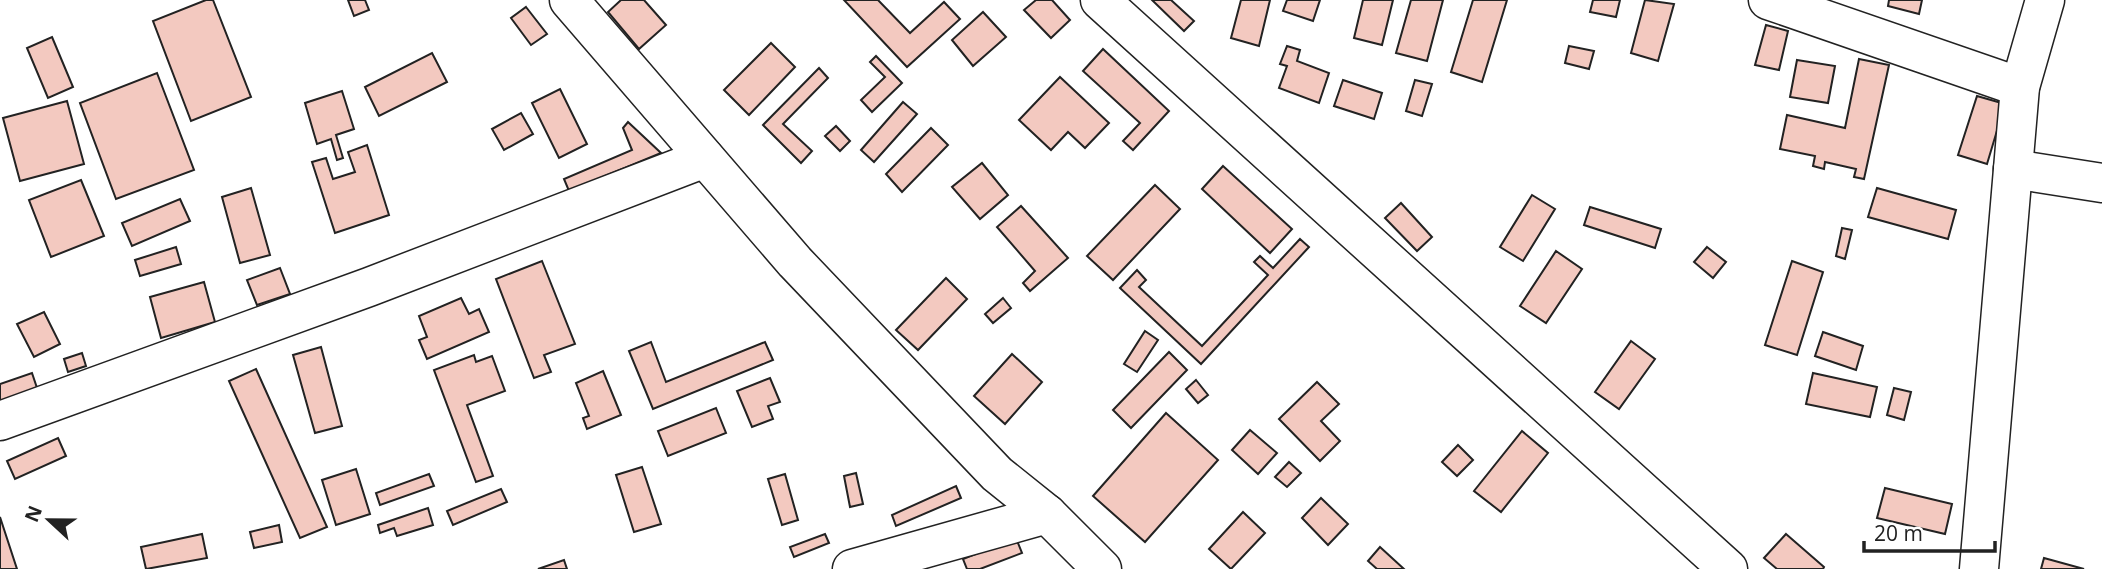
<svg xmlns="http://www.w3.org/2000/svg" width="2102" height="569" viewBox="0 0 2102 569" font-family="'Open Sans',sans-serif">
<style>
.building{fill:#f3c9c0;stroke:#222;stroke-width:2}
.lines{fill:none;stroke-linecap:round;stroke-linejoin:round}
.minor-casing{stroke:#222;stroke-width:41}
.minor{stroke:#fff;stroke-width:38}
</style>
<rect width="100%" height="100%" fill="#fff"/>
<g class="building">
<polygon points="206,0 213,0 251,97 191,121 153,21"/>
<polygon points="348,0 365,0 369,10 354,16"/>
<polygon points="621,0 644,0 666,25 639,49 608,12"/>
<polygon points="844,0 878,0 910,33 944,2 960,19 907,67"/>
<polygon points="1036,0 1052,0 1070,20 1051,38 1024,10"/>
<polygon points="1152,0 1171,0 1194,21 1184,31"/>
<polygon points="1241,0 1270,0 1259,46 1231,38"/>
<polygon points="1287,0 1320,0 1313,21 1283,11"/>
<polygon points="1363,0 1393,0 1382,45 1354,38"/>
<polygon points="1411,0 1443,0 1427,61 1396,53"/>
<polygon points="1473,0 1507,0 1482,82 1451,72"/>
<polygon points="1593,0 1620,0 1616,17 1590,12"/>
<polygon points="1645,0 1674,4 1658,61 1631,53"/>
<polygon points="1889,0 1922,0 1919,14 1888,6"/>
<polygon points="526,7 547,34 531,45 511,18"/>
<polygon points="983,12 1006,37 973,66 952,40"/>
<polygon points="1766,25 1788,31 1779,70 1755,65"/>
<polygon points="52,37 73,87 48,98 27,48"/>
<polygon points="771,43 795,67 749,115 724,90"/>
<polygon points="1287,46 1300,50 1297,61 1329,73 1319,103 1279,88 1287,66 1280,64"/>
<polygon points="1569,46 1594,51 1589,69 1565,63"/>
<polygon points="1103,49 1169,111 1133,150 1123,141 1140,123 1083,71"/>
<polygon points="432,53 447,82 379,116 365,87"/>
<polygon points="876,56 902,83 872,112 861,100 885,77 870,62"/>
<polygon points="1859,59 1889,65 1864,179 1854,177 1856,169 1825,162 1824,169 1813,166 1815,156 1780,149 1787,115 1845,128"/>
<polygon points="1797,60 1835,66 1828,103 1790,97"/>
<polygon points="819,68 828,78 783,124 812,151 801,163 763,125"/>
<polygon points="157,73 194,170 116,199 80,103"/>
<polygon points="1060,77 1109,123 1085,148 1068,132 1051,150 1019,120"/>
<polygon points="1343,80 1382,93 1374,119 1334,106"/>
<polygon points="1415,80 1432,84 1422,116 1406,111"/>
<polygon points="560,89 587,144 559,158 532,103"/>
<polygon points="342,91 354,129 336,135 343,158 337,160 331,139 317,144 305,103"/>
<polygon points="1977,96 2005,104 1987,164 1958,155"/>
<polygon points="67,101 84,164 20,181 3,118"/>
<polygon points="903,102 917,114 874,162 861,150"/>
<polygon points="521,113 533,134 504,150 492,129"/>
<polygon points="628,122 661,153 569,191 564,179 632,150 623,128"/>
<polygon points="836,126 850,141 840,151 825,136"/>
<polygon points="931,128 948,145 902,192 886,174"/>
<polygon points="367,145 389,215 335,233 312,162 326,158 333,179 355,172 348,152"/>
<polygon points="982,163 1008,195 980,219 952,187"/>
<polygon points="1223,166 1292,229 1270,253 1202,189"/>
<polygon points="81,180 104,236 51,257 29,200"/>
<polygon points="1155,185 1180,209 1113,280 1087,256"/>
<polygon points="251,188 270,255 240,263 222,197"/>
<polygon points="1877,188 1956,210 1948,239 1868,217"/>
<polygon points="1532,195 1555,209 1523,261 1500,247"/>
<polygon points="180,199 190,221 132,246 122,223"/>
<polygon points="1401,203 1432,237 1417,251 1385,218"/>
<polygon points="1021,206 1068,258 1030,291 1023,283 1035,271 997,227"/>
<polygon points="1590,207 1661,229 1655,248 1584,225"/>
<polygon points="1842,228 1852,230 1845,259 1836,256"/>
<polygon points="1300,239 1309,247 1201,364 1120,288 1137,270 1146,280 1139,287 1202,346 1268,275 1254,262 1260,256 1273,268"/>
<polygon points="176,247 181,264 140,276 135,260"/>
<polygon points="1707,247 1726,262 1713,278 1694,262"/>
<polygon points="1556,251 1582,269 1546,323 1520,306"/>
<polygon points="542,261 575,344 544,355 551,372 534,378 496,279"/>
<polygon points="1792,261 1823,272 1797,355 1765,345"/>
<polygon points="280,268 290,294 257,305 247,280"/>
<polygon points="946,278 967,299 918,350 896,330"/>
<polygon points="204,282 215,322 161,338 150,297"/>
<polygon points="461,298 469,314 479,309 489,332 427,359 419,340 427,337 419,316"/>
<polygon points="1003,298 1011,308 993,323 985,314"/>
<polygon points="44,312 60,344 34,357 17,324"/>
<polygon points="1145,331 1158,340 1137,372 1124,364"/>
<polygon points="1823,332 1863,346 1856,370 1815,356"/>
<polygon points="1631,341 1655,359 1619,409 1595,392"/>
<polygon points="651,342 666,382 765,342 773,360 653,409 629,351"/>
<polygon points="321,347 342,426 315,433 293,355"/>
<polygon points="1169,352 1187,370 1131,428 1113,410"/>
<polygon points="82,353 86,366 68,372 64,359"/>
<polygon points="1012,354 1042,382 1005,424 974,396"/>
<polygon points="474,355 476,362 492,356 505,391 467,405 493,476 476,482 434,370"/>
<polygon points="256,369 327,527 300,538 229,381"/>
<polygon points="603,371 621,415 587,429 583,418 589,416 576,383"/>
<polygon points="32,373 37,388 0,402 0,384"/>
<polygon points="1813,373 1877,387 1870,417 1806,404"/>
<polygon points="770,378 780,402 768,406 773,419 752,427 737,391"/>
<polygon points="1196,380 1208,395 1198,403 1186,389"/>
<polygon points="1317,382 1339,404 1321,421 1340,441 1320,461 1279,419"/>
<polygon points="1894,388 1911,392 1904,420 1887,415"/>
<polygon points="716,408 726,433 668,456 658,431"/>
<polygon points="1166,413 1218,460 1145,542 1093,496"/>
<polygon points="1250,430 1277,453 1258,474 1232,450"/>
<polygon points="1522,431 1548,453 1501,512 1474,491"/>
<polygon points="58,438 66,456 15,479 7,461"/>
<polygon points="1458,445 1473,460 1457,476 1442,462"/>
<polygon points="1289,462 1301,473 1287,487 1275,477"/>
<polygon points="642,467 661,524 634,532 616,475"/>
<polygon points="356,469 370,514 336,525 322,480"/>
<polygon points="856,473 863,504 850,507 844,476"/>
<polygon points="429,474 434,486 380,505 376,493"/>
<polygon points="785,474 798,520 782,525 768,479"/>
<polygon points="956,486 961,498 896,526 892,515"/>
<polygon points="1885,488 1952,504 1945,534 1877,518"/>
<polygon points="501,489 507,502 453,525 447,511"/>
<polygon points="1321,498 1348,524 1328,545 1302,518"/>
<polygon points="428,508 433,525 397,536 394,528 380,533 378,525"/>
<polygon points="1243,512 1265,533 1231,569 1209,549"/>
<polygon points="0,517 17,569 0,569"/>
<polygon points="279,525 282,542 254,548 250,532"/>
<polygon points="202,534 207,558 146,569 141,547"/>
<polygon points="825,534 829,543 794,557 790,547"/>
<polygon points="1786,534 1824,567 1823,569 1777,569 1764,558"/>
<polygon points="1016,538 1022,553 980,569 967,569 963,559"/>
<polygon points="1380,547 1404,569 1377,569 1368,561"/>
<polygon points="2044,558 2084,569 2041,569"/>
<polygon points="564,560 567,569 538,569"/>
</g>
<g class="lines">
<defs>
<g id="minor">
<polyline points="569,0 795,262 997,474 1047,514 1102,569"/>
<polyline points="1100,0 1728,569"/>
<polyline points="1768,0 2020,87"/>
<polyline points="2013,169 2102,183"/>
<polyline points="0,421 369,287 705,158"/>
<polyline points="852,569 1047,514"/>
<polyline points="1979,569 2020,87 2045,0"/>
</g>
</defs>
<use href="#minor" class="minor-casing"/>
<use href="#minor" class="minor"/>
</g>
<g transform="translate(49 520) rotate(292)" stroke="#ffffff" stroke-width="5" paint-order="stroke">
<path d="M0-5L12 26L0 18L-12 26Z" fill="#222222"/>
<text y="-10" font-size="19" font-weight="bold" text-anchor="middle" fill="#222222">N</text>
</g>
<path d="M1864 541v10h131v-10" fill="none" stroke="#222222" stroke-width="3.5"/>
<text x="1874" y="541" font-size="21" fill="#222222" stroke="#ffffff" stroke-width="5" paint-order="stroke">20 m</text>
</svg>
